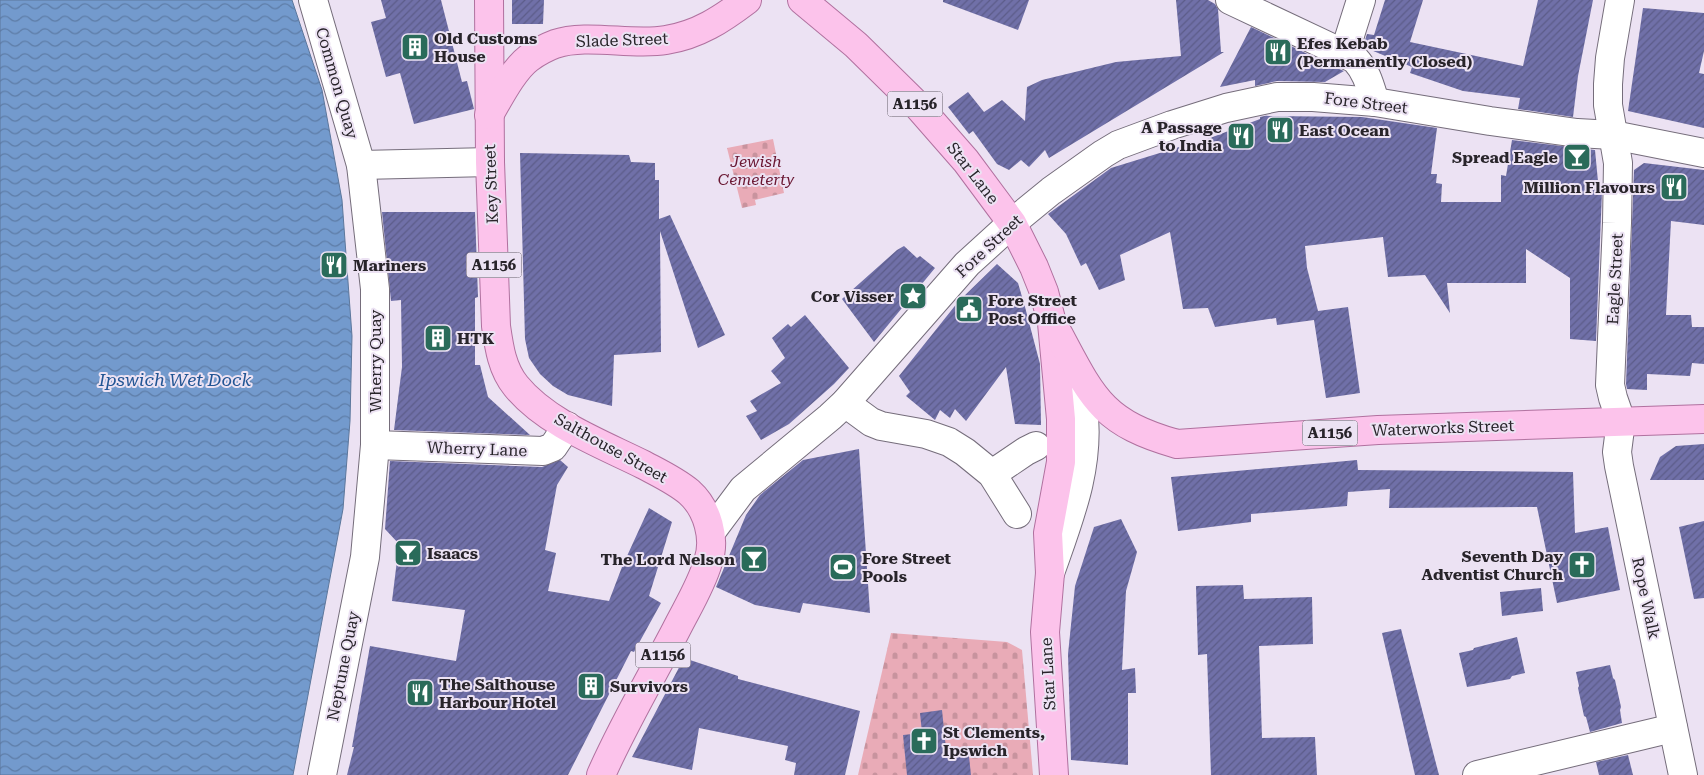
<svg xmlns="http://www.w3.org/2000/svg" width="1704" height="775" viewBox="0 0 1704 775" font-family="'Roboto Serif',serif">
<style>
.cemetery{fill:url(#cemetery-stones)}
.water{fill:url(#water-waves);stroke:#5c779c}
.building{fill:url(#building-hatch)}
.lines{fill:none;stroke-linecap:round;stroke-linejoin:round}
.street-casing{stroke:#756d7b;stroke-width:30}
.secondary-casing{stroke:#756d7b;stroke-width:30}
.primary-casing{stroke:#b0719f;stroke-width:30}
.street{stroke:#fff;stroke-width:28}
.secondary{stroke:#fff;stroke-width:28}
.primary{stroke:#fcc3eb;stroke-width:28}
.labels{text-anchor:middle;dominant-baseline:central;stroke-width:4;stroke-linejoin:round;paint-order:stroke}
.shield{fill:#ece2f3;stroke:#635d66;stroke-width:1}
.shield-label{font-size:15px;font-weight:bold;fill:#28242a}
.poi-label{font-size:16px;font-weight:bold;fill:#28242a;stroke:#ece2f3;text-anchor:start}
.street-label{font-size:16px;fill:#28242a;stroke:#ece2f3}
.park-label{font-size:16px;font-style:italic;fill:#6a1732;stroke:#ece2f3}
.water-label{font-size:18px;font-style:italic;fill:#225594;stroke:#ece2f3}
</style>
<defs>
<pattern id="cemetery-stones" width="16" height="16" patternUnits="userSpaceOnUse" patternTransform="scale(1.25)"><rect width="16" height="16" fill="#e9abb7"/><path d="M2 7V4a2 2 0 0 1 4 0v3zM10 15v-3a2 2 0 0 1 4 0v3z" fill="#c8939e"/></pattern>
<pattern id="water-waves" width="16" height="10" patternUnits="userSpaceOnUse" patternTransform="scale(1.25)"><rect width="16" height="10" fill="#739acd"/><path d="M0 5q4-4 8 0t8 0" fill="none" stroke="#5e7da7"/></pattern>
<pattern id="building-hatch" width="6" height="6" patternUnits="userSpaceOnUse" patternTransform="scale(1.25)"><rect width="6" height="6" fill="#7070a8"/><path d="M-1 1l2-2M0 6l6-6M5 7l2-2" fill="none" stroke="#5c5c89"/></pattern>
</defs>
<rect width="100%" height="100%" fill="#ece2f3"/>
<g class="cemetery">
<polygon points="773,139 784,193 755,200 756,205 742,208 727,148"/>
<polygon points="891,633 1007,642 1022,650 1033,775 858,775"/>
</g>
<polygon class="water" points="0,0 292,0 322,90 342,200 352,336 350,421 343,509 293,775 0,775"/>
<g class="building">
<polygon points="381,0 441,0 462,82 467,81 474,109 414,124 400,73 386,77 371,22 386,18"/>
<polygon points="512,0 544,0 543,24 512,24"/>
<polygon points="943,0 1029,0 1018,30 943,2"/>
<polygon points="1176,0 1208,0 1215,4 1218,9 1221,52 1224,52 1049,158 1045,150 1029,167 1021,160 1009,170 997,164 973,131 969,134 948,107 968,92 984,112 1002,100 1025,121 1027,87 1042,80 1116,62 1181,56"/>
<polygon points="1385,0 1423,0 1410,42 1523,66 1538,0 1593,0 1578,76 1573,117 1518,109 1520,98 1463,91 1410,73 1412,67 1366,48 1363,46 1367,34 1374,35"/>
<polygon points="1643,8 1704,13 1704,51 1699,73 1704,74 1704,128 1628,111"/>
<polygon points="1251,27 1339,69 1344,71 1325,82 1277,81 1255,86 1255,80 1220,87"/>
<polygon points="1269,115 1266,116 1362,117 1437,128 1431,174 1437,174 1436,183 1442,184 1441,202 1501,202 1501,175 1506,176 1512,140 1595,150 1599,192 1602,191 1596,341 1570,339 1570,278 1526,249 1526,283 1447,283 1450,313 1425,275 1388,277 1383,237 1305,246 1307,268 1318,311 1348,307 1360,393 1326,398 1314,320 1277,325 1276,318 1215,327 1208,308 1183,309 1170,232 1120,255 1125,280 1099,290 1086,263 1081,266 1066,234 1048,214 1111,168 1189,144 1189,146 1260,119 1260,117"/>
<polygon points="520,153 629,155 631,162 655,163 655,180 659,180 659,219 670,215 725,335 698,348 660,231 661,352 614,355 612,406 568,395 553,386 540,374 529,358 525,339"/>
<polygon points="1644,163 1704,170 1704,225 1671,221 1666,315 1691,315 1692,327 1704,327 1704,364 1692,363 1690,376 1647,374 1647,390 1627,389 1626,384 1634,170"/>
<polygon points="382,212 475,212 478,297 475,298 475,365 480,365 488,397 530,435 394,430 402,367 401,300 391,301"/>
<polygon points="904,246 917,258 920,256 935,268 874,342 842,299 897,250"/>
<polygon points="997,264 1018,283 1025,307 1040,364 1041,425 1015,424 1006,367 966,421 955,409 950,418 940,410 935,420 906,396 910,392 899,376 958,302"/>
<polygon points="805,315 849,368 834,384 789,424 761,440 746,416 757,411 750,401 781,383 771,371 785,358 772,338 788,324 791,327"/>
<polygon points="1704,444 1704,480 1650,480 1660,457 1676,446"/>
<polygon points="859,449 870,613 803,603 800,613 755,605 716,587 746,515 760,495 803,460"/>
<polygon points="560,460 568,467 557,485 545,550 556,553 548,591 609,601 622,567 649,508 672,522 649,596 661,603 634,652 631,651 568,775 347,775 354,747 352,747 370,646 456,661 465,610 392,601 399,544 385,529 390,461 542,467"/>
<polygon points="1357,460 1358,470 1573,472 1575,533 1608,527 1620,590 1557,603 1537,507 1389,508 1390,489 1348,492 1347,506 1251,514 1251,522 1178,531 1171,477"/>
<polygon points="1121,519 1137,552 1126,591 1122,670 1135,668 1136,693 1128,693 1128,765 1071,760 1068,654 1075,586 1094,527"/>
<polygon points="1704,521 1704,598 1694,599 1679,527"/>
<polygon points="1243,585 1244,599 1312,597 1313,644 1259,646 1262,738 1315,737 1317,775 1211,775 1207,654 1198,655 1196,586"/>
<polygon points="1541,588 1543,611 1502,616 1500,592"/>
<polygon points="1401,629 1439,775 1415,775 1382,633"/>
<polygon points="1517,637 1525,673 1512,676 1510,679 1467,687 1459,653 1473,650 1474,648"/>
<polygon points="684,658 738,676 738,679 860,711 845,775 794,775 796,763 785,760 788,746 699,728 692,770 632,757"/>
<polygon points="1610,665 1613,678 1615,680 1621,707 1620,710 1622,723 1590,732 1586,717 1584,716 1578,688 1579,686 1576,672"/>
<polygon points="942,710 946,749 968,747 971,775 907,775 903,735 922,733 920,713"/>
<polygon points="1628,755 1633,775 1599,775 1596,762"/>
</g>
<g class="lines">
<defs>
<g id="street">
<polyline points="313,0 361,165 375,289 375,445 365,557 322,775"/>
<path d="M1230 0 1355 59C1367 72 1370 86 1375 102"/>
<polyline points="1344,54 1361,0"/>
<polyline points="361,165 490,162"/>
<polyline points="845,403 871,422 881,426 926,434 949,442 965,452 992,474 1017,514"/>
<polyline points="1621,421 1617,452 1619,466 1683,775"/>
<polyline points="375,445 543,451 553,447 567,426"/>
<polyline points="992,474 1026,451 1036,446"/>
<polyline points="711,532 743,489 830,417 845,403 967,264 1012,223"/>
<path d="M1050 573C1069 519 1091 466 1083 407 1082 393 1077 379 1074 365"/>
<polyline points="1477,775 1673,728"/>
</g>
<g id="secondary">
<polyline points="1620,0 1610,58 1608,84 1608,105 1618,163 1617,223 1610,385 1613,398 1621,421"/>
<polyline points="1012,223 1051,191 1103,154 1118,145 1172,125 1226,108 1277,97 1313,97 1375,102 1490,121 1577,133 1613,135 1704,153"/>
</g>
<g id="primary">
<path d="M489 0 490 162 496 326C499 347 502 369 516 386 546 423 602 444 644 465 659 473 676 481 689 492 708 509 716 539 708 562 701 586 687 608 676 630 651 678 623 725 601 775"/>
<polyline points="802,0 856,45 917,105 966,161 1012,223 1034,267 1044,292 1052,323 1061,419 1061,462 1048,533 1050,573 1045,632 1054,775"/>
<path d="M489 115C499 98 513 70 529 58 536 53 547 47 555 44 587 33 632 46 666 40 698 35 722 19 747 0"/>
<path d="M1059 335C1093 399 1103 423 1177 444L1378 430 1704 419"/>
</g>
</defs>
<use href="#street" class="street-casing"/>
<use href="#secondary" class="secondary-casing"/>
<use href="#primary" class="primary-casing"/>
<use href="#street" class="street"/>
<use href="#secondary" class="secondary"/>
<use href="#primary" class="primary"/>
</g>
<defs>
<symbol id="building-square" viewBox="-11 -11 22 22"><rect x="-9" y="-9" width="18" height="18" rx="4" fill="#2a6b5a" stroke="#ece2f3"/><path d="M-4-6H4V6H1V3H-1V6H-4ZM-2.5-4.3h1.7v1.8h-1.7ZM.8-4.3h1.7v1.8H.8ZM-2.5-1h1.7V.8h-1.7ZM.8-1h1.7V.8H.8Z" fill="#fff"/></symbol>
<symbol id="restaurant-square" viewBox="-11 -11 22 22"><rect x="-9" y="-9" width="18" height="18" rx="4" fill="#2a6b5a" stroke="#ece2f3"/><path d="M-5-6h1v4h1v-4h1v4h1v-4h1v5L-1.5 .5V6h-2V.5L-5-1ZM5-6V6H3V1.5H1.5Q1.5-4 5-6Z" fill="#fff"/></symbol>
<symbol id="bar-square" viewBox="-11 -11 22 22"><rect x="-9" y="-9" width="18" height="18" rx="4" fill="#2a6b5a" stroke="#ece2f3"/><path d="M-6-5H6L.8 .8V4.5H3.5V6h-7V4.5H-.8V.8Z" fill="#fff"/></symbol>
<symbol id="sight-square" viewBox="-11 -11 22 22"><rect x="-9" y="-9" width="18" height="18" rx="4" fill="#2a6b5a" stroke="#ece2f3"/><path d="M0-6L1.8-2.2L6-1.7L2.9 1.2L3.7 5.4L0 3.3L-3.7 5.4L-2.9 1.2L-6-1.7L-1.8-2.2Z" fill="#fff"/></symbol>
<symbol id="civic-square" viewBox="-11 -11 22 22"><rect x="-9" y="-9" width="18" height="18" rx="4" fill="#2a6b5a" stroke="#ece2f3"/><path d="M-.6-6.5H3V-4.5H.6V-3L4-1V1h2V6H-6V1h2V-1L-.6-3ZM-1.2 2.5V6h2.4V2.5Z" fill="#fff"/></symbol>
<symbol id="church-square" viewBox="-11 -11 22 22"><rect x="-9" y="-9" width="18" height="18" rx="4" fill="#2a6b5a" stroke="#ece2f3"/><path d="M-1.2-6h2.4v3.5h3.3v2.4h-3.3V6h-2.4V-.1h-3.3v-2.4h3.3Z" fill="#fff"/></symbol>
<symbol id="stadium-square" viewBox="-11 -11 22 22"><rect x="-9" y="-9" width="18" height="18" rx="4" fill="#2a6b5a" stroke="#ece2f3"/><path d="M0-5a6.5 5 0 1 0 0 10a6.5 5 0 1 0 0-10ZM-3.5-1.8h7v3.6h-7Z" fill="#fff"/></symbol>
</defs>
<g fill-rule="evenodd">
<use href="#building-square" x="399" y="31" width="32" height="32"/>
<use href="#restaurant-square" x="1262" y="36" width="32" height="32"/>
<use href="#restaurant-square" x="1264" y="114" width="32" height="32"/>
<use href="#restaurant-square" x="1225" y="120" width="32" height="32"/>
<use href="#bar-square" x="1561" y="141" width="32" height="32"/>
<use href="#restaurant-square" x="1658" y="171" width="32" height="32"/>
<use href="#restaurant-square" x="318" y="249" width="32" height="32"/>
<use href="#sight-square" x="897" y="280" width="32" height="32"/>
<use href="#civic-square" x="953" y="293" width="32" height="32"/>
<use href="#building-square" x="422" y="322" width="32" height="32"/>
<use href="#bar-square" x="392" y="537" width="32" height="32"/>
<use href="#bar-square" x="738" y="543" width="32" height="32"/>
<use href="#church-square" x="1566" y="549" width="32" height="32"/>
<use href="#stadium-square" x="827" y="551" width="32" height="32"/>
<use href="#building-square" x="575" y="670" width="32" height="32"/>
<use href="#restaurant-square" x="404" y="677" width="32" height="32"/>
<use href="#church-square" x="908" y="725" width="32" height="32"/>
</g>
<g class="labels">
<g class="shield">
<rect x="887.5" y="91.5" width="55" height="25" rx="4"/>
<rect x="466.5" y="252.5" width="55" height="25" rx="4"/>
<rect x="1302.5" y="420.5" width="55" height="25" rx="4"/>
<rect x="635.5" y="642.5" width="55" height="25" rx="4"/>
</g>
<g class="shield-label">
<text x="915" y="104">A1156</text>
<text x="494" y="265">A1156</text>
<text x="1330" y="433">A1156</text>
<text x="663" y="655">A1156</text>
</g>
<g class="poi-label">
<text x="434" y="38">Old Customs<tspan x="434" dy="18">House</tspan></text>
<text x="1297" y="43">Efes Kebab<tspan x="1297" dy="18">(Permanently Closed)</tspan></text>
<text x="1222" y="127" text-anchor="end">A Passage<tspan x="1222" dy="18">to India</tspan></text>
<text x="1299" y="130">East Ocean</text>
<text x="1558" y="157" text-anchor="end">Spread Eagle</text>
<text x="1655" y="187" text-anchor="end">Million Flavours</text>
<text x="353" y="265">Mariners</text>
<text x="894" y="296" text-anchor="end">Cor Visser</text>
<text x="988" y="300">Fore Street<tspan x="988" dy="18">Post Office</tspan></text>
<text x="457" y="338">HTK</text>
<text x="427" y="553">Isaacs</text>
<text x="1563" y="556" text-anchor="end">Seventh Day<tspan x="1563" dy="18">Adventist Church</tspan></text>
<text x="862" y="558">Fore Street<tspan x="862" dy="18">Pools</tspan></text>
<text x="735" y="559" text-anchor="end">The Lord Nelson</text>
<text x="439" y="684">The Salthouse<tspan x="439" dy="18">Harbour Hotel</tspan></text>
<text x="610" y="686">Survivors</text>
<text x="943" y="732">St Clements,<tspan x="943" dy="18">Ipswich</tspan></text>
</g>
<g class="street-label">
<text transform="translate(622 40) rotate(-2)">Slade Street</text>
<text transform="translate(337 83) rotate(74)">Common Quay</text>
<text transform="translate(1366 103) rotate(7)">Fore Street</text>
<text transform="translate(973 173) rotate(52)">Star Lane</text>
<text transform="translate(491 184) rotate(-92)">Key Street</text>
<text transform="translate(989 246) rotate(-43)">Fore Street</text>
<text transform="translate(1615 279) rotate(-87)">Eagle Street</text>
<text transform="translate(375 361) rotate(-90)">Wherry Quay</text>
<text transform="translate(1443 428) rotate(-2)">Waterworks Street</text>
<text transform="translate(611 448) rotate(29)">Salthouse Street</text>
<text transform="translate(477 449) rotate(2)">Wherry Lane</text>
<text transform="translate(1646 598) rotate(78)">Rope Walk</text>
<text transform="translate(343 666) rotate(-79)">Neptune Quay</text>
<text transform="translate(1048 674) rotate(-93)">Star Lane</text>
</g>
<g class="park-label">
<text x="756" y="161">Jewish<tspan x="756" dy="18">Cemeterty</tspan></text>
</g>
<g class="water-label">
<text x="175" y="379">Ipswich Wet Dock</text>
</g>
</g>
</svg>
